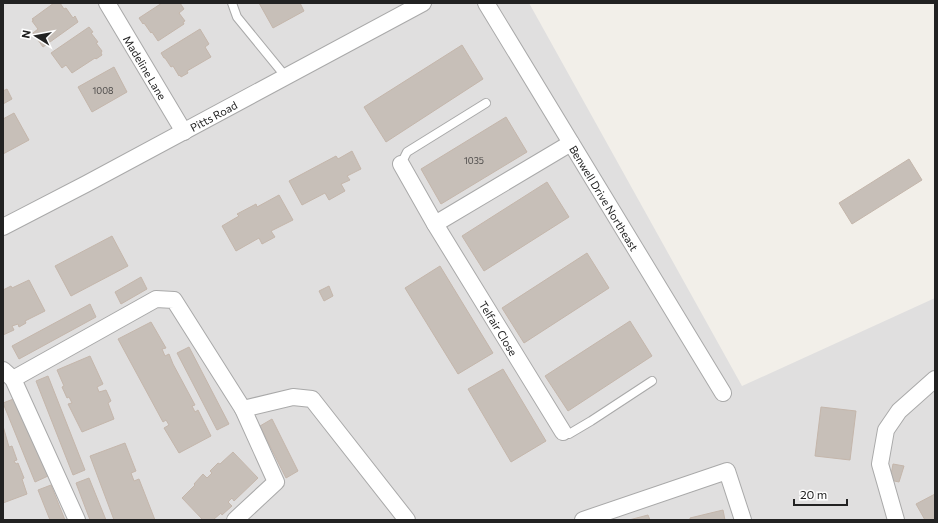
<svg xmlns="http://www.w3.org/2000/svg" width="938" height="523" viewBox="0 0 938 523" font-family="Commissioner,sans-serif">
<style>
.residential{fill:#e0dfdf}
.building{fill:#c7bfb8;stroke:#c4b6ab}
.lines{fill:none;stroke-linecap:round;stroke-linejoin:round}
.service-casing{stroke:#a9a9a9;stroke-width:10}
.minor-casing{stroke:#a9a9a9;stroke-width:18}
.service{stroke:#fff;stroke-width:8}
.minor{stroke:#fff;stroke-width:16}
.labels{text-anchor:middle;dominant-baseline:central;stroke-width:3;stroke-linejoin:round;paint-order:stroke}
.number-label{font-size:9px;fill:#4b4948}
.street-label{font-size:11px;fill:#222;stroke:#fff}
</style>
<rect width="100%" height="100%" fill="#f2efe9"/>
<polygon class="residential" points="3,3 529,3 742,386 935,298 935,520 3,520"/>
<g class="building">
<polygon points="54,3 60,3 64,9 66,8 73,18 75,16 78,22 43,47 33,33 38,29 32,21 34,20 32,19"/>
<polygon points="162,3 180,3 184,9 179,13 185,21 183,22 184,24 158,41 152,32 151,33 144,23 143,24 139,18"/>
<polygon points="259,3 300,3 304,11 273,28"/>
<polygon points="89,27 93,32 91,33 98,42 96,43 102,51 101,53 102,55 96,59 95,58 72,73 66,65 62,68 51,53"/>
<polygon points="200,29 209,44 205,47 211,57 187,71 188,73 181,77 180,75 179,76 173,66 171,67 165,58 164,58 161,53"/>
<polygon points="462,45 483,79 386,142 364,107"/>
<polygon points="114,67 127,92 92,112 78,87"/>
<polygon points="7,89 12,99 3,104 3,91"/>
<polygon points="14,113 29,140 3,154 3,119"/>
<polygon points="506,117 527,152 441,204 421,169"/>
<polygon points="352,151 361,169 347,176 350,180 341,184 345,191 329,200 325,193 302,205 289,181 336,156 338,159"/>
<polygon points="909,159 922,180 852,224 839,203"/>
<polygon points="547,182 569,217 484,271 462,236"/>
<polygon points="279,195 293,220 271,231 275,237 262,244 259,238 236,251 222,226 239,216 237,214 256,204 257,207"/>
<polygon points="112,236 128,266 71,296 55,266"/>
<polygon points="587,253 609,288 524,343 502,308"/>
<polygon points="440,266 493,353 458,374 405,288"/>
<polygon points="141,277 147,289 121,304 115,292"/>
<polygon points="29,280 45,311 25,321 26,323 19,327 18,324 12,326 14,330 3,335 3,290 11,286 12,288"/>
<polygon points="329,286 333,296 324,301 319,291"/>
<polygon points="90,304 96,317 19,359 12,346"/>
<polygon points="630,321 652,356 568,411 545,376"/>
<polygon points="151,322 166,348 162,349 165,356 169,354 173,364 195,405 192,406 195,412 198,410 211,436 179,453 164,428 169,425 166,420 163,422 118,339"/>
<polygon points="189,347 229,424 217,430 177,353"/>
<polygon points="90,356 103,384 97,387 99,392 106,390 111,401 108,403 114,419 82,432 68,404 72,403 69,397 67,398 62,387 64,386 57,370"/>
<polygon points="503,369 546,441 511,462 468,389"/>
<polygon points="48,376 85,470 73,475 36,381"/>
<polygon points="16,398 48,476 35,482 3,403"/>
<polygon points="821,407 856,411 850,460 815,456"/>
<polygon points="272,419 298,471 286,478 260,426"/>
<polygon points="3,426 9,447 12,446 17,460 14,461 16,464 18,463 24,478 22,479 27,494 3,503"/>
<polygon points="125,443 136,471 131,473 134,481 139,479 155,520 114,520 90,456"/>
<polygon points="233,452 258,478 234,501 232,498 228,502 232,506 222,515 221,513 213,520 203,520 182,498 195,485 194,484 203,474 207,478 212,473 210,471 218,463 220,464"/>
<polygon points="893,464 904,466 899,482 890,480"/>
<polygon points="89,478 106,520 90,520 76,483"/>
<polygon points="51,485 65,520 50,520 38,490"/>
<polygon points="935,494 935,520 925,520 916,504"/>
<polygon points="723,510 725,520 690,520 690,518"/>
<polygon points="648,515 650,520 629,520"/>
</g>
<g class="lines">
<defs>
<g id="service">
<polyline points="232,3 237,17 286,77"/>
<polyline points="401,164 407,152 486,103"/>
<polyline points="563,432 569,434 591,421 652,381"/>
</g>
<g id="minor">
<path id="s1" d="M107 3 184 132"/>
<path id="s2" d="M486 3 723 393"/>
<path id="s3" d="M401 164 435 224 563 432"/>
<polyline points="435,224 571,143"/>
<path id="s4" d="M3 227 86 184 423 3"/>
<polyline points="3,370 13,379 77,520"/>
<polyline points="13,379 156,299 174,300 243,409"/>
<polyline points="235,520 276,482 243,409 293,397 312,399 407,520"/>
<polyline points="583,520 727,471 743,520"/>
<polyline points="896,520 880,464 886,430 899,411 935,379"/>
</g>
</defs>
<use href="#service" class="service-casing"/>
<use href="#minor" class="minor-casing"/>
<use href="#service" class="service"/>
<use href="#minor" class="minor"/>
</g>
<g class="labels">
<g class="number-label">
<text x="103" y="90">1008</text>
<text x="474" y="160">1035</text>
</g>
<g class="street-label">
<text stroke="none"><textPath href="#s1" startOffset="75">Madeline Lane</textPath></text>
<text stroke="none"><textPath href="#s4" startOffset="238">Pitts Road</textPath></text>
<text stroke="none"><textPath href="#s2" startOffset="228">Benwell Drive Northeast</textPath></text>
<text stroke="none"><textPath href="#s3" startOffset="191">Telfair Close</textPath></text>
</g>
</g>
<rect width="938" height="523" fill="none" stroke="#222222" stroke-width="8"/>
<g transform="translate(36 36) rotate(281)" stroke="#ffffff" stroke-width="3" paint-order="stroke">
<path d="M0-3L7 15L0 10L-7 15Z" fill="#222222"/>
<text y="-6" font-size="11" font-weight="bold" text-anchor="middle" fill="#222222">N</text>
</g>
<path d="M794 499v6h53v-6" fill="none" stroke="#222222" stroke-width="2"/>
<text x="800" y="499" font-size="12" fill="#222222" stroke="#ffffff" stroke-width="3" paint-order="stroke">20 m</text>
</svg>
